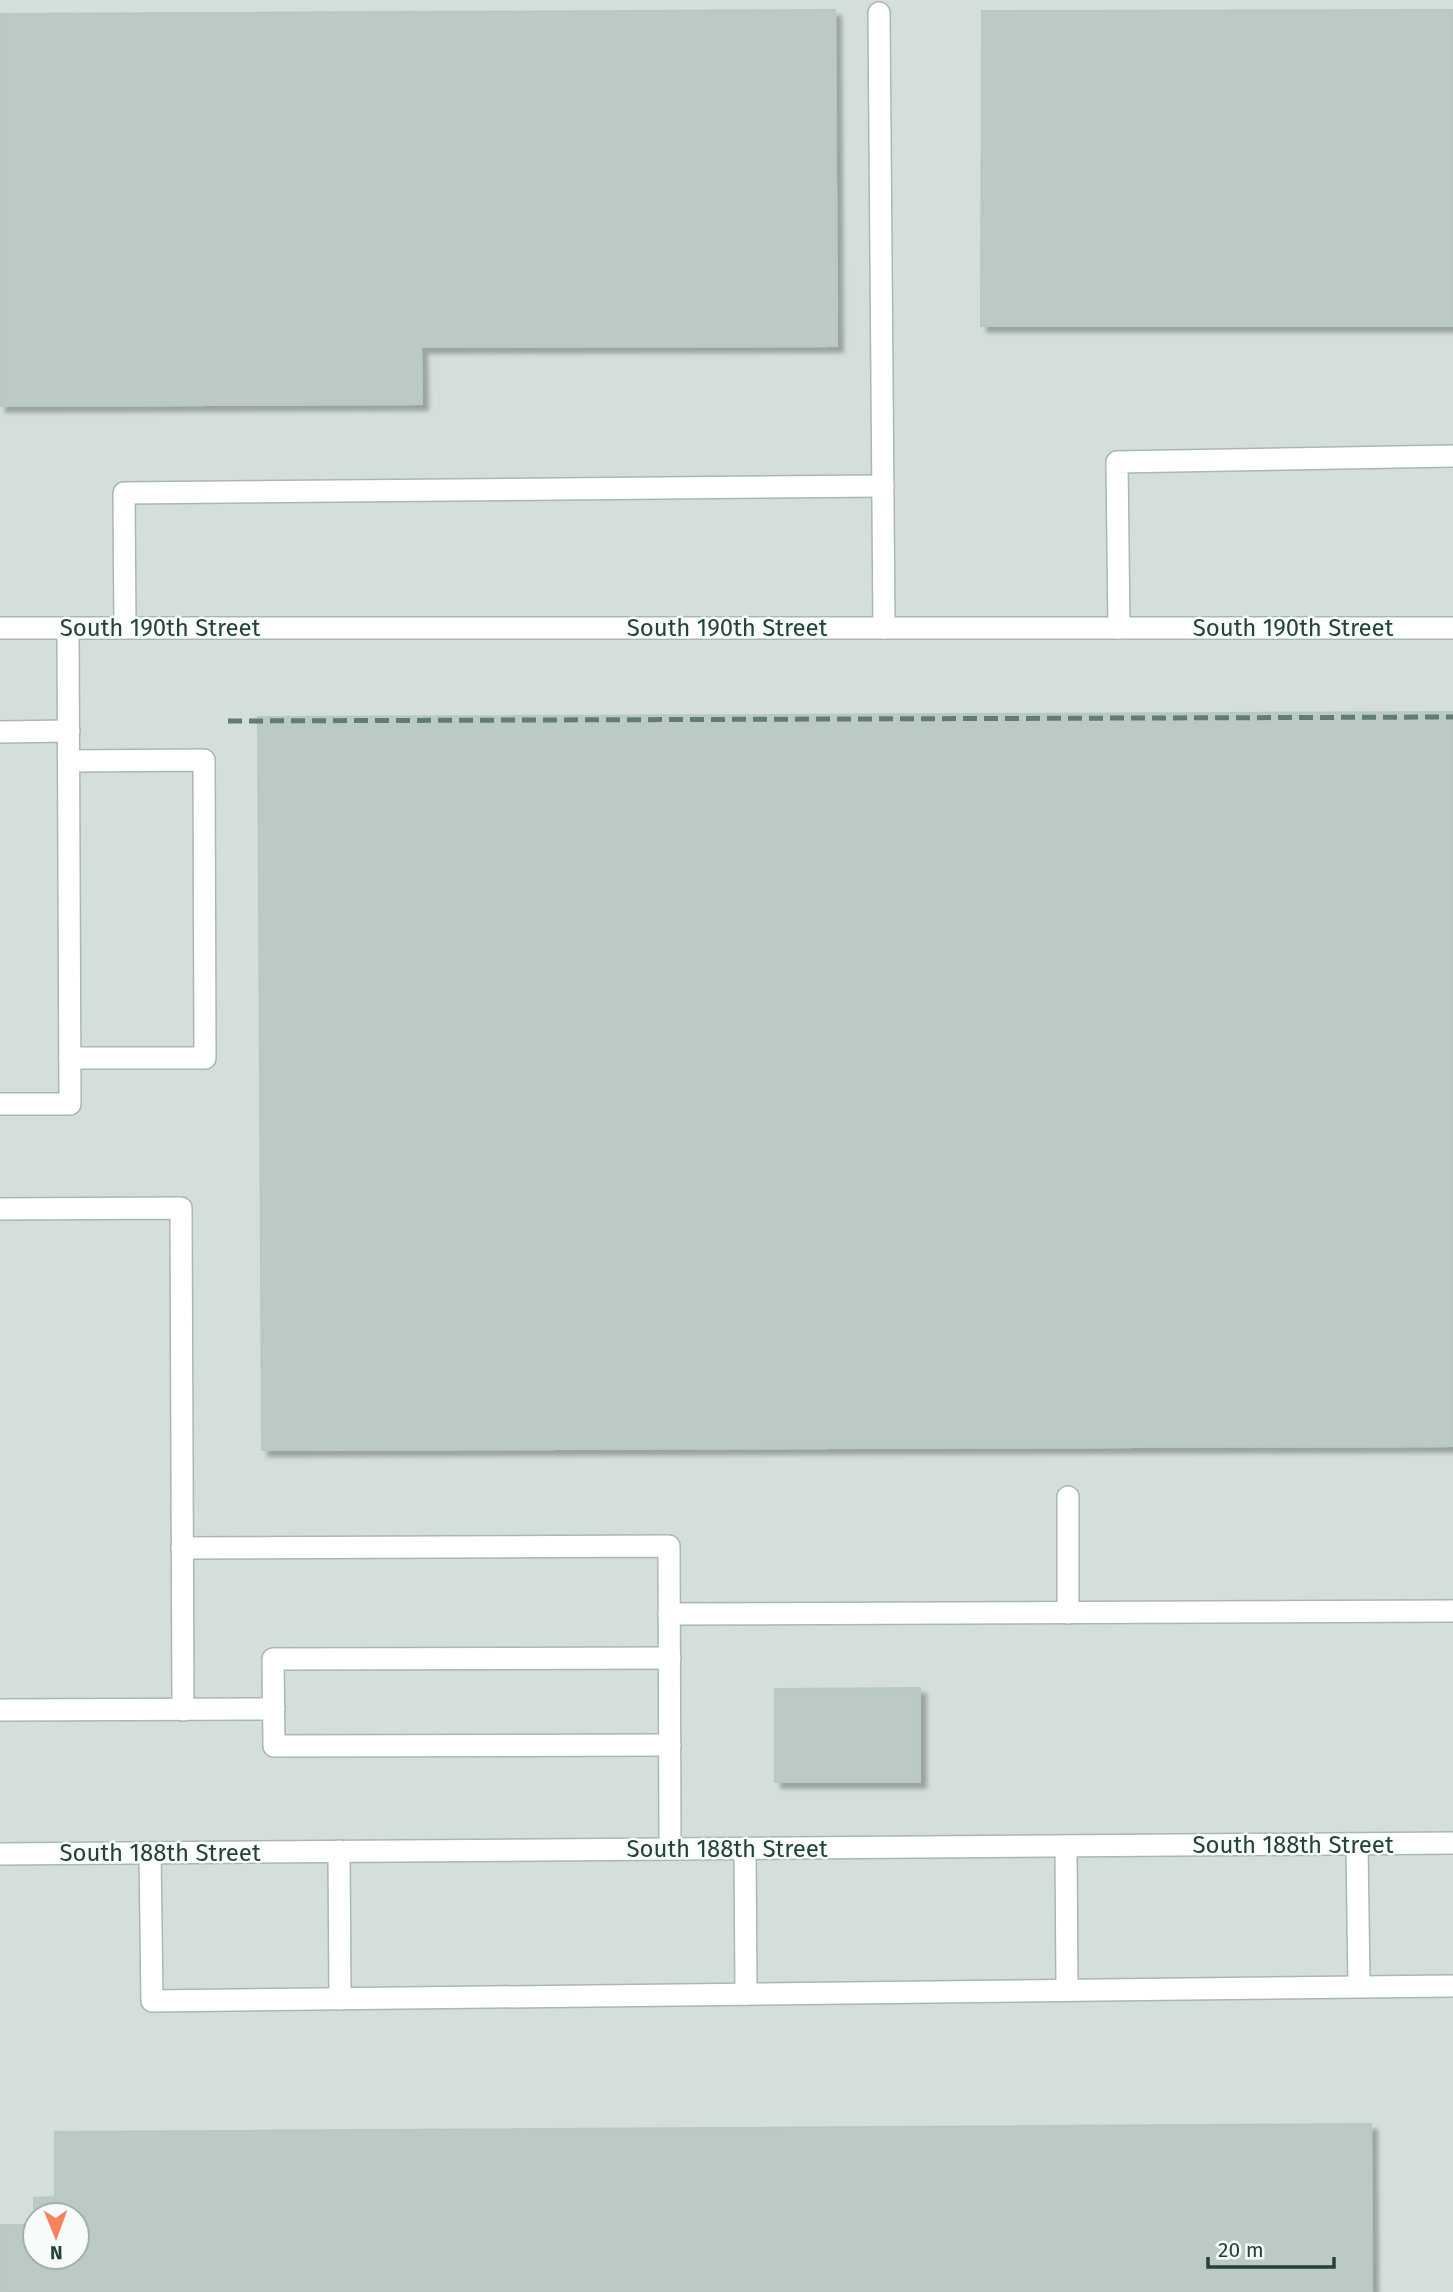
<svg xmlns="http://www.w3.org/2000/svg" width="1453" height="2292" viewBox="0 0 1453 2292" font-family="'Fira Sans',sans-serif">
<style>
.built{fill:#d4dfda;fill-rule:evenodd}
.building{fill:#bbcac4;stroke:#b8c9c2;stroke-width:2;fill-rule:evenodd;filter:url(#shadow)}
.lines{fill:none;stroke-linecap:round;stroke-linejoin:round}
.minor-casing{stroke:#a8b8b2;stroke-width:24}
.minor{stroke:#fff;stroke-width:21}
.rail{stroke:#5f7d75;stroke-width:5;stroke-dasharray:14 7;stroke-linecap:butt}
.labels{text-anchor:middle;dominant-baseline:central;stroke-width:5;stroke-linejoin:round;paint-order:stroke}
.street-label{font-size:24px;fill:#24423a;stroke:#f7fbf9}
</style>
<defs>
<filter id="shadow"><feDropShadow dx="6" dy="6" stdDeviation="2" flood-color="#0004"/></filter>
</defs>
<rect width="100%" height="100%" fill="#e6efeb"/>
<path class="built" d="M0 0H1453V2292H0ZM35 2215H77V2257H35Z"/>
<g class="building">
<polygon points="835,10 837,346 421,347 422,404 0,406 0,14"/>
<polygon points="1453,10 1453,326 981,326 982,11"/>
<polygon points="1453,712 1453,1446 262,1450 258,717"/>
<polygon points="920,1688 920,1782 775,1782 775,1689"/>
<path d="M1371 2124 1372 2292H0V2225H34V2198L55 2197V2132ZM35 2215H77V2257H35Z"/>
</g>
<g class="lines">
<defs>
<g id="minor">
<polyline points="879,13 884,628"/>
<polyline points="0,628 1453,628"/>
<polyline points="125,628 124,493 883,486"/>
<polyline points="1119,628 1117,462 1453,456"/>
<polyline points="0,732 69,731"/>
<polyline points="69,761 204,760 205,1058 70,1058"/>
<polyline points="0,1104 70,1104 68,628"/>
<polyline points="0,1209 181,1208 183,1710"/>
<polyline points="1068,1497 1068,1613"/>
<polyline points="182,1548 669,1546 670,1849"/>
<polyline points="669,1614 1453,1611"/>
<polyline points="670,1658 273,1659 274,1746 670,1745"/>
<polyline points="0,1710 274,1709"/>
<polyline points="1357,1844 1359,1986"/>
<polyline points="1066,1846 1067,1990"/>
<polyline points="745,1849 746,1994"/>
<polyline points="339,1851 340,1999"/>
<polyline points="150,1853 152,2001 1451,1986"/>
<polyline points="0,1854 1453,1843"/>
</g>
</defs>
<use href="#minor" class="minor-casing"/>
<use href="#minor" class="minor"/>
<polyline class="rail" points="228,721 1453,717"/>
</g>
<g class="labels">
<g class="street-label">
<text x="160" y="628">South 190th Street</text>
<text x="727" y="628">South 190th Street</text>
<text x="1293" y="628">South 190th Street</text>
<text x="1293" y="1845">South 188th Street</text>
<text x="727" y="1849">South 188th Street</text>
<text x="160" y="1853">South 188th Street</text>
</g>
</g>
<g transform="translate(56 2236) rotate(179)"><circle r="33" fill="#f7fbf9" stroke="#a3b1ad" stroke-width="2"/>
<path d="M0-5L12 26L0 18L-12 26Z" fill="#f4845f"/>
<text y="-10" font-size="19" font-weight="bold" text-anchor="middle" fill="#24423a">N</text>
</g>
<path d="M1208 2257v10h126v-10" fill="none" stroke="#24423a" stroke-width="3.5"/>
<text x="1218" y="2257" font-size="21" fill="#24423a" stroke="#f7fbf9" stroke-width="5" paint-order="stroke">20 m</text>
</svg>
